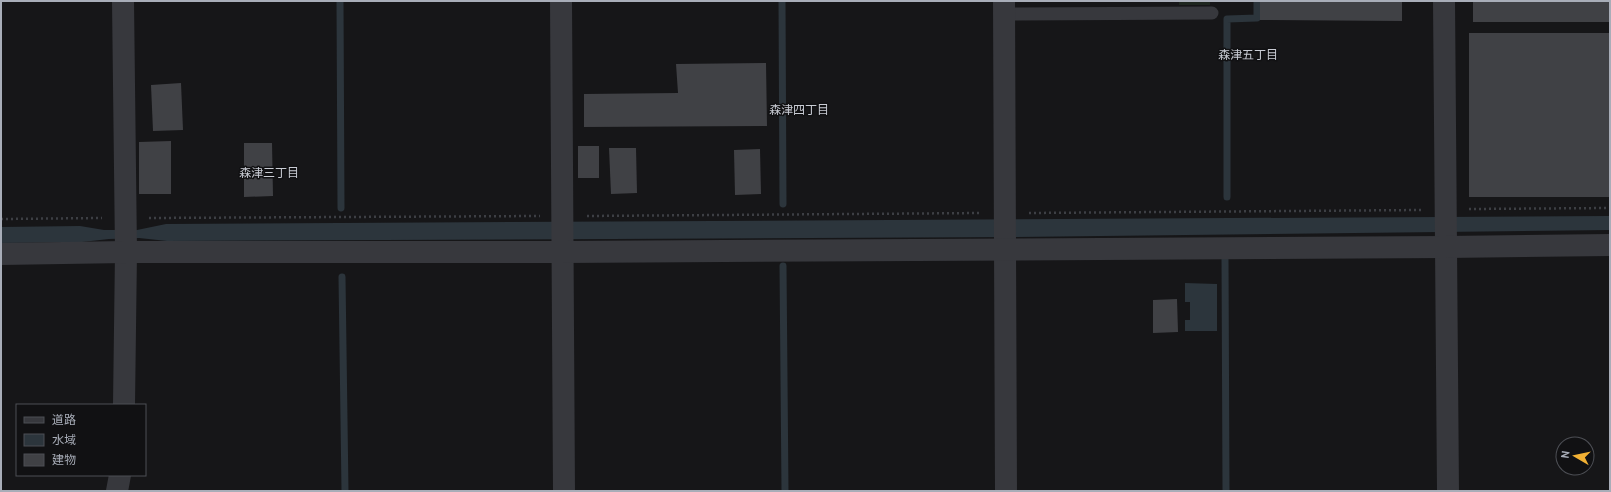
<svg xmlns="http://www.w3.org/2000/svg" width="1611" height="492" viewBox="0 0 1611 492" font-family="'PT Sans','Noto Sans JP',sans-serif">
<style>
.green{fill:#1e261f}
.water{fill:#2c353c}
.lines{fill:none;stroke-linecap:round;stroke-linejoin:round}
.stream{stroke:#2c353c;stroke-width:7}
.building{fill:#404145}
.path{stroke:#3d3f44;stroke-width:2.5;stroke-dasharray:2 3;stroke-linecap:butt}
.service{stroke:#37383d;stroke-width:13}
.minor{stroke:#37383d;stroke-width:22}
.labels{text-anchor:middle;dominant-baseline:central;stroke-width:3;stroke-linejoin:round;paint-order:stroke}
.neighbourhood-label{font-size:12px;fill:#c9ccd4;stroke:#111113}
</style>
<rect width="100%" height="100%" fill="#161618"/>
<rect class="green" x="1179" y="1" width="31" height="4"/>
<g class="water">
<polygon points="1610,216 1610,230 1017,237 167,241 139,238 109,239 82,242 1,243 1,227 80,226 104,230 137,230 166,224"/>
<polygon points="1185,283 1217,284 1217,331 1185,331 1185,320 1190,320 1190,302 1185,302"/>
</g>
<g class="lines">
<g class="stream">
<polyline points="340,1 341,208"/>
<polyline points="782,1 783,204"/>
<polyline points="1227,197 1227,19 1257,18 1257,1"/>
<polyline points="1225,258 1226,491"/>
<polyline points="783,266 785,491"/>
<polyline points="342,277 345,491"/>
</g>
</g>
<g class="building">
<polygon points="1260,1 1402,1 1402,21 1260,20"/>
<rect x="1473" y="1" width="137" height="21"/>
<rect x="1469" y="33" width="141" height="164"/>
<polygon points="766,63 767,126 584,127 584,94 678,93 676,64"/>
<polygon points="181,83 183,130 153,131 151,85"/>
<polygon points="171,141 171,194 139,194 139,142"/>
<polygon points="244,143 272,143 273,196 244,197"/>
<rect x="578" y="146" width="21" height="32"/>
<polygon points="609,148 636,148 637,193 611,194"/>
<polygon points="760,149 761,194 735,195 734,150"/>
<polygon points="1177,299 1178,332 1153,333 1153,300"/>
</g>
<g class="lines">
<g class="path">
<polyline points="1469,209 1610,208"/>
<polyline points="1029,213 1422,210"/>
<polyline points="587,216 982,213"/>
<polyline points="149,218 540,216"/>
<polyline points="1,219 102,218"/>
</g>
<polyline class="service" points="1004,14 1212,13"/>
<g class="minor">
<polyline points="123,1 126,252 124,405"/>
<polyline points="561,1 564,491"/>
<polyline points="1004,1 1006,491"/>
<polyline points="1444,1 1448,491"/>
<polyline points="1,254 126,252 562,252 1446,247 1610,245"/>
<polyline points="117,491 120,475"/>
</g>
</g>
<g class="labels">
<g class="neighbourhood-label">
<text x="1248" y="54">森津五丁目</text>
<text x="799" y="109">森津四丁目</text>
<text x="269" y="172">森津三丁目</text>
</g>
</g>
<rect width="1611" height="492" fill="none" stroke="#a8adb8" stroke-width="4"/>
<rect x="16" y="404" width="130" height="72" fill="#111113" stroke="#4d4f55"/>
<rect x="24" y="417" width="20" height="6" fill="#37383d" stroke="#4d4f55"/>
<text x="52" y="424" font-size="12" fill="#a8adb8">道路</text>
<rect x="24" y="434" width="20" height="12" fill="#2c353c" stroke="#4d4f55"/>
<text x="52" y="444" font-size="12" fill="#a8adb8">水域</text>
<rect x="24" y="454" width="20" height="12" fill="#404145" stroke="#4d4f55"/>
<text x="52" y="464" font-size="12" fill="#a8adb8">建物</text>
<g transform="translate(1575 456) rotate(279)"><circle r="19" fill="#111113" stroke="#4d4f55"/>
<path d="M0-3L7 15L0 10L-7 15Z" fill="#f2b134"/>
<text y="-6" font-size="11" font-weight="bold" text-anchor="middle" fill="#a8adb8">N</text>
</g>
</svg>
